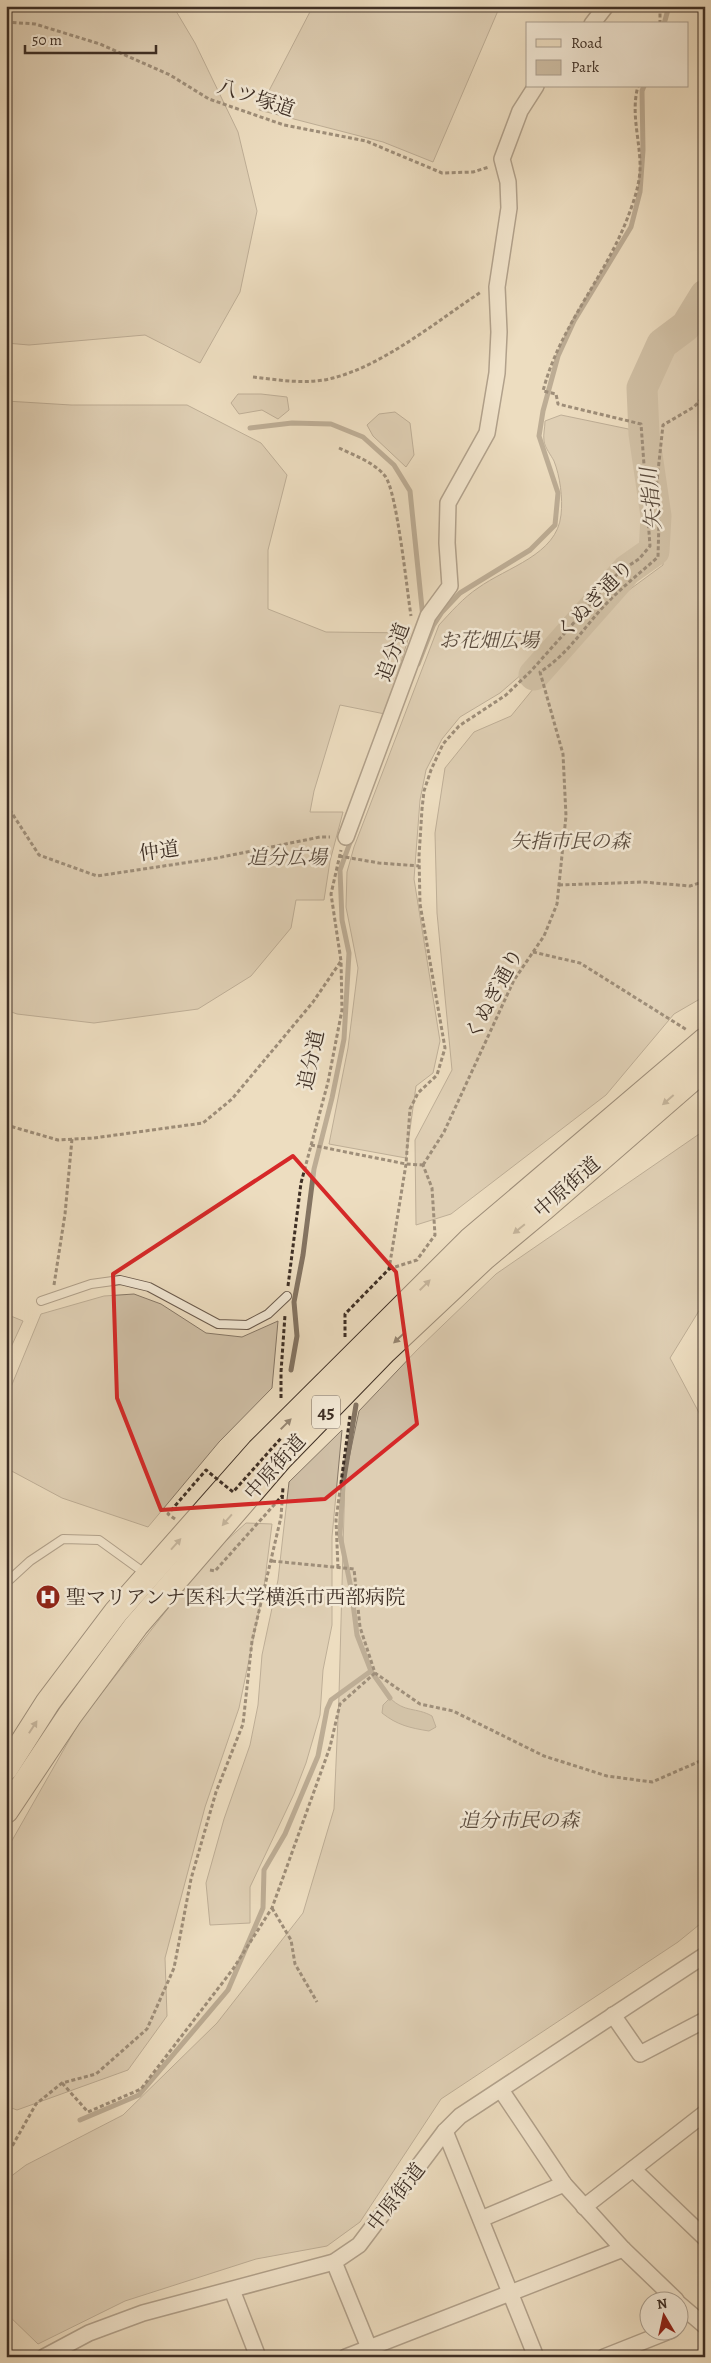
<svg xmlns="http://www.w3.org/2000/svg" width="711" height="2363" viewBox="0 0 711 2363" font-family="Alegreya,'Noto Serif JP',serif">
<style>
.green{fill:#cfbfa6;stroke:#867766}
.water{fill:#b2a28b;stroke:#847462}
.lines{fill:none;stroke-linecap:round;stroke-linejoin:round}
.stream{stroke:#847462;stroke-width:5}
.river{stroke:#b2a28b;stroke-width:31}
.service-casing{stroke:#6a5a4c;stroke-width:10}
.minor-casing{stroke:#6a5a4c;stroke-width:18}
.primary-casing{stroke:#3e2f25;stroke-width:26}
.path{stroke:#3e2f25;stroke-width:3;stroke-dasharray:4 2.5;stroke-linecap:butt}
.service{stroke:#f3e9d6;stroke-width:8}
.minor{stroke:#f3e9d6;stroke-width:15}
.primary{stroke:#edddc0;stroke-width:24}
.path-bridge{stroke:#3e2f25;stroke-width:3;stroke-dasharray:4 2.5;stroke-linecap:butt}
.oneway{fill:#968672}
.marked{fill:none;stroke:#d62828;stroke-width:4;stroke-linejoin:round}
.labels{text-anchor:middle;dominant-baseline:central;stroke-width:5;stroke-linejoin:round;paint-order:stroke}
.shield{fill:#f3e9d6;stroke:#74675a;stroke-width:1}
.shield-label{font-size:19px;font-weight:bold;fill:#3e2f25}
.street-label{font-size:20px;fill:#3e2f25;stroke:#f3e9d6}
.park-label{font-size:20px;font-style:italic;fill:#5b4c3f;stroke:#f3e9d6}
.poi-label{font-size:20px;fill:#3e2f25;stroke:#f3e9d6;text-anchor:start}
.water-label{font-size:21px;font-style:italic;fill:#5b4c3e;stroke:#f3e9d6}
</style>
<rect width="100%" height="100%" fill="#edddc0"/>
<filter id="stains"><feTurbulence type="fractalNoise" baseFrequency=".004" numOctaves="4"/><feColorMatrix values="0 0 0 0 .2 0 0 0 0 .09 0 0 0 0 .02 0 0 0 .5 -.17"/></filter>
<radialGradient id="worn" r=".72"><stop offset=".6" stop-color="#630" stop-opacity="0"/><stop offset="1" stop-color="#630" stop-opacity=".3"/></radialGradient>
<g class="green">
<polygon points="6,6 173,6 195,43 238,132 257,211 240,292 200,363 145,335 29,345 6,343"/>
<polygon points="313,6 500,6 433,162 383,142 259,110"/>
<polygon points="705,313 705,996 674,1014 606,1095 451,1214 416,1225 415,1140 452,1070 437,913 435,833 445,768 474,732 511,716 591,618 663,565 661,452 642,388 666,355"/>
<polygon points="238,394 261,394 287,397 289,410 278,419 262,410 239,414 231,403"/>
<polygon points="6,401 71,405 187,405 261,443 287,475 268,550 268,609 326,632 410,633 385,714 340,705 314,791 310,812 343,812 330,861 324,900 296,900 291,928 251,976 198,1009 94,1023 17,1014 6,1010"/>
<polygon points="395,412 410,423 414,455 406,467 373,436 367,425 379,414"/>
<path d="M561 415 638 431 647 470V528L639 552 608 580 522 674 500 693 460 717 442 739 426 770 420 800 414 879 440 1041 433 1073 416 1086 406 1158 329 1144 348 1048 358 968 346 907 347 872 354 847 439 625C451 612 463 598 478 588 507 567 557 555 561 515 563 498 560 476 554 461 551 455 545 448 544 441 543 434 545 428 545 421Z"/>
<polygon points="705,1130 705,1301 670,1358 705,1424 705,1920 678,1942 441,2099 360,2222 327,2246 256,2259 125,2301 38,2344 6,2313 6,2180 26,2165 123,2115 217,2023 303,1913 334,1809 339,1695 345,1477 359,1411 417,1350 496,1274"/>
<polygon points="134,1294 161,1304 206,1333 242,1337 278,1321 272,1388 219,1442 148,1527 62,1498 6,1468 6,1399 41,1314 104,1296"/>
<polygon points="6,1314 23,1321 6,1358"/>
<polygon points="342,1430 332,1537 332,1625 323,1670 320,1715 306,1763 294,1794 250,1887 250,1923 210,1925 206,1883 224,1819 250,1745 258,1705 262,1655 278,1580 289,1482"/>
<polygon points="246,1523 272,1524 264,1587 239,1708 205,1807 165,1958 167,2016 128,2070 17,2110 6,2106 6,1851 80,1721 209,1556"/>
</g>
<path class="water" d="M390 1698C405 1713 416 1707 432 1716L436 1727 429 1731C410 1728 397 1725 382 1713L383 1705Z"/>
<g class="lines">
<g class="stream">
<polyline points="690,6 705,11"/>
<polyline points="664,24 669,6"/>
<polyline points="250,428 292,423 331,424 363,437 394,465 410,491 423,618"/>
<polyline points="418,664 433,626 442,612 460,593 530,550 555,525 558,493 539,436 543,411 558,356 574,321 631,227 640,192 643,150 642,91 644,86"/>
<polyline points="291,1370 297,1336 294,1302 303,1255 314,1169 332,1098 344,1039 349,953 342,920 340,870 352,837"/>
<polyline points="371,1671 390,1698"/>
<polyline points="80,2120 139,2095 228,1990 263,1908 264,1870 285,1834 318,1756 327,1709 331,1700 371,1671 357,1635 351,1588 340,1535 343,1484 356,1405"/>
</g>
<polyline class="river" points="534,675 627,570 654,551 656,516 644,434 642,388 662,344 686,326 705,295"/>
<defs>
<g id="service">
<polyline points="41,1301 91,1284 120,1280 149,1287 218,1324 247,1325 268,1314 287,1296"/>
<polyline points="6,1583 30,1561 63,1539 99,1540 146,1574"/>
</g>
<g id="minor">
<polyline points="592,24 606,6"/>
<polyline points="346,837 428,616 450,586 447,543 448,503 487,433 497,373 499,332 497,287 509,208 508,182 502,159 520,111 536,86"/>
<polyline points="613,2015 640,2054 705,2020"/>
<polyline points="501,2090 564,2184 623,2249 676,2300"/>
<polyline points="445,2131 536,2357"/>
<polyline points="633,2169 705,2238"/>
<polyline points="584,2207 705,2113"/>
<polyline points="481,2219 564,2184"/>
<polyline points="334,2262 372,2355"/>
<polyline points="232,2290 258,2357"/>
<polyline points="678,2303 705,2326"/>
<polyline points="44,2357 89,2333 143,2313 334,2262 359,2245 445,2131 460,2116 705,1955"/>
<polyline points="346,2357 623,2249"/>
<polyline points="604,2357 672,2330"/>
</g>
<g id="primary">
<polyline points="6,1768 48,1702 116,1612 259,1450 470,1240 705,1040"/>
<polyline points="6,1811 70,1715 136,1626 280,1459 385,1351 484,1258 544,1208 705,1068"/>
</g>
</defs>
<use href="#service" class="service-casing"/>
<use href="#minor" class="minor-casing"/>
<use href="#primary" class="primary-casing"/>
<g class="path">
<polyline points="6,22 35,24 100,44 170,75 209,99 284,125 366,141 442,173 473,172 489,167"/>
<polyline points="660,24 660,6"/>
<path d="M253 377C279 380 308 385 333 378 384 365 437 321 481 292"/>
<path d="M339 448C354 455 375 463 385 476 397 491 407 591 411 616"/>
<polyline points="6,804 39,855 97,876 217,858 320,837 330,837"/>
<polyline points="339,856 379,863 419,866"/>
<polyline points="559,885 643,882 690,886 705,881"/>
<polyline points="533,952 580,963 687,1030"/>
<polyline points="6,1123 13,1127 58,1140 94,1138 203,1123 232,1099 313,1002 341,961"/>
<polyline points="311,1145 406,1164 423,1165"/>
<path d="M423 1165 444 1132 514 980 544 936 557 904 566 816 563 754 540 672C568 654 582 630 604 606 621 588 640 573 658 557L659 520 656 490 663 425 694 407 705 395"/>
<polyline points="389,1269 417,1260 435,1235 432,1188 423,1165"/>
<polyline points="54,1285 65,1214 72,1139"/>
<polyline points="288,1286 301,1183 328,1082 342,1010 341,961 331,894 341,850"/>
<path d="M345 1337V1314L389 1269 406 1164 410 1109 418 1093 437 1075 445 1048 420 904 419 856 422 809 424 791 431 770 443 744 459 726 506 695 531 671 619 572 639 559 650 546 641 424 558 404 556 394 543 391C560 325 606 277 629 214 635 198 641 180 640 162 639 136 631 112 638 86"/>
<polyline points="281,1398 281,1372 285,1315"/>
<polyline points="272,1561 354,1569 360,1627 375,1673 420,1704 453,1711 544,1756 607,1776 652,1782 705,1759"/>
<polyline points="338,1568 336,1520 350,1416"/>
<polyline points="210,1570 215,1571 282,1496"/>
<polyline points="272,1908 291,1940 295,1964 317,2002"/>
<polyline points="62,2083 88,2112 141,2089 233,1969 272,1908 330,1747 340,1704 375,1673"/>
<polyline points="6,2157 36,2104 62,2083 96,2074 147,2029 174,1968 191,1879 216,1792 243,1724 252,1641 281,1517 283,1487"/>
</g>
<use href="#service" class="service"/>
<use href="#minor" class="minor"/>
<use href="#primary" class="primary"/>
<polyline class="path-bridge" points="175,1519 168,1514 206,1470 233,1492 282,1437"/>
</g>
<defs><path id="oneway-solid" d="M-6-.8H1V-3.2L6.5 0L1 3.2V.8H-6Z" transform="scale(1.25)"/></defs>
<g class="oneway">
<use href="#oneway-solid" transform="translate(668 1100) rotate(139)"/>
<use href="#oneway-solid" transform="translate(519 1229) rotate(141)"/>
<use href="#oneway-solid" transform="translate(425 1285) rotate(-45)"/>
<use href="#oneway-solid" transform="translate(399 1338) rotate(137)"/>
<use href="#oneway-solid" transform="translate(286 1424) rotate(-45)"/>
<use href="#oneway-solid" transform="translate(227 1520) rotate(131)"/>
<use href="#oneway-solid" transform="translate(176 1544) rotate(-48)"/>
<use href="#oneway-solid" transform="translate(33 1727) rotate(-57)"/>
</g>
<path d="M0 0H711V2363H0ZM293 1156 396 1272 417 1424 325 1499 161 1510 117 1398 113 1274Z" fill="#edddc0" fill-opacity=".55" fill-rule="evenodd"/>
<path class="marked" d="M293 1156 396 1272 417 1424 325 1499 161 1510 117 1398 113 1274Z"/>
<defs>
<symbol id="hospital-disc" viewBox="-11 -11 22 22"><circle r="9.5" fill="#8f2418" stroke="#f3e9d6"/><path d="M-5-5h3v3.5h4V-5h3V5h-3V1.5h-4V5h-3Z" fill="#fff"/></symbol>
</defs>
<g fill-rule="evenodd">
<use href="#hospital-disc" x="34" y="1583" width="28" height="28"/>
</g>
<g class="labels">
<rect class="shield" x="312" y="1395.5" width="28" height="33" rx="4"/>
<g class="shield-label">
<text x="326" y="1412">45</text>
</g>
<g class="street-label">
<text transform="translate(256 98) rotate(18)">八ツ塚道</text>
<text transform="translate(595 599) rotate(-46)">くぬぎ通り</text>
<text transform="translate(393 652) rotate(-70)">追分道</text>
<text transform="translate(159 851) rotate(-8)">仲道</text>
<text transform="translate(494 994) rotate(-62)">くぬぎ通り</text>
<text transform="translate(311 1060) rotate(-78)">追分道</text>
<text transform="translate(567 1187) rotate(-41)">中原街道</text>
<text transform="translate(275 1467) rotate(-48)">中原街道</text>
<text transform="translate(396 2197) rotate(-52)">中原街道</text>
</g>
<g class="park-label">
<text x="489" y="640">お花畑広場</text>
<text x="570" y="841">矢指市民の森</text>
<text x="287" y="857">追分広場</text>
<text x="519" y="1820">追分市民の森</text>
</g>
<g class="poi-label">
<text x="66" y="1597">聖マリアンナ医科大学横浜市西部病院</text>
</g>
<g class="water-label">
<text transform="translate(651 499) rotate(-95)">矢指川</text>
</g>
</g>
<rect width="711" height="2363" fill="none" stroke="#edddc0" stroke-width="25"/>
<rect x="8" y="8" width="696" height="2348" fill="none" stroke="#3e2f25" stroke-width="2.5"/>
<rect x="12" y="12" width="686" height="2338" fill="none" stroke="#3e2f25"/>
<rect x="526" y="22" width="162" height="65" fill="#f3e9d6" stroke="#ab9f8f"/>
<rect x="536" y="39" width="25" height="8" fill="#edddc0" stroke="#ab9f8f"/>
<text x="571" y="48" font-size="15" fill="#3e2f25">Road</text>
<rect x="536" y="60" width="25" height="15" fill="#cfbfa6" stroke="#ab9f8f"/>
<text x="571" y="72" font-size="15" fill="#3e2f25">Park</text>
<g transform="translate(664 2316) rotate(351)"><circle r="24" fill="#f3e9d6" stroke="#ab9f8f"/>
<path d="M0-4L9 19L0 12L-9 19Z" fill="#8f2418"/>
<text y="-8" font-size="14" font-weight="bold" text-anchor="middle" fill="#3e2f25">N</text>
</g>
<path d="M25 45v8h131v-8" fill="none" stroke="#3e2f25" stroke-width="2.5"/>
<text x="32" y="45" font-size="15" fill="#3e2f25" stroke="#f3e9d6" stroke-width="4" paint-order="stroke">50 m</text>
<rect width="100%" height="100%" filter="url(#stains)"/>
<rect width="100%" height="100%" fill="url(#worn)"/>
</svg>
